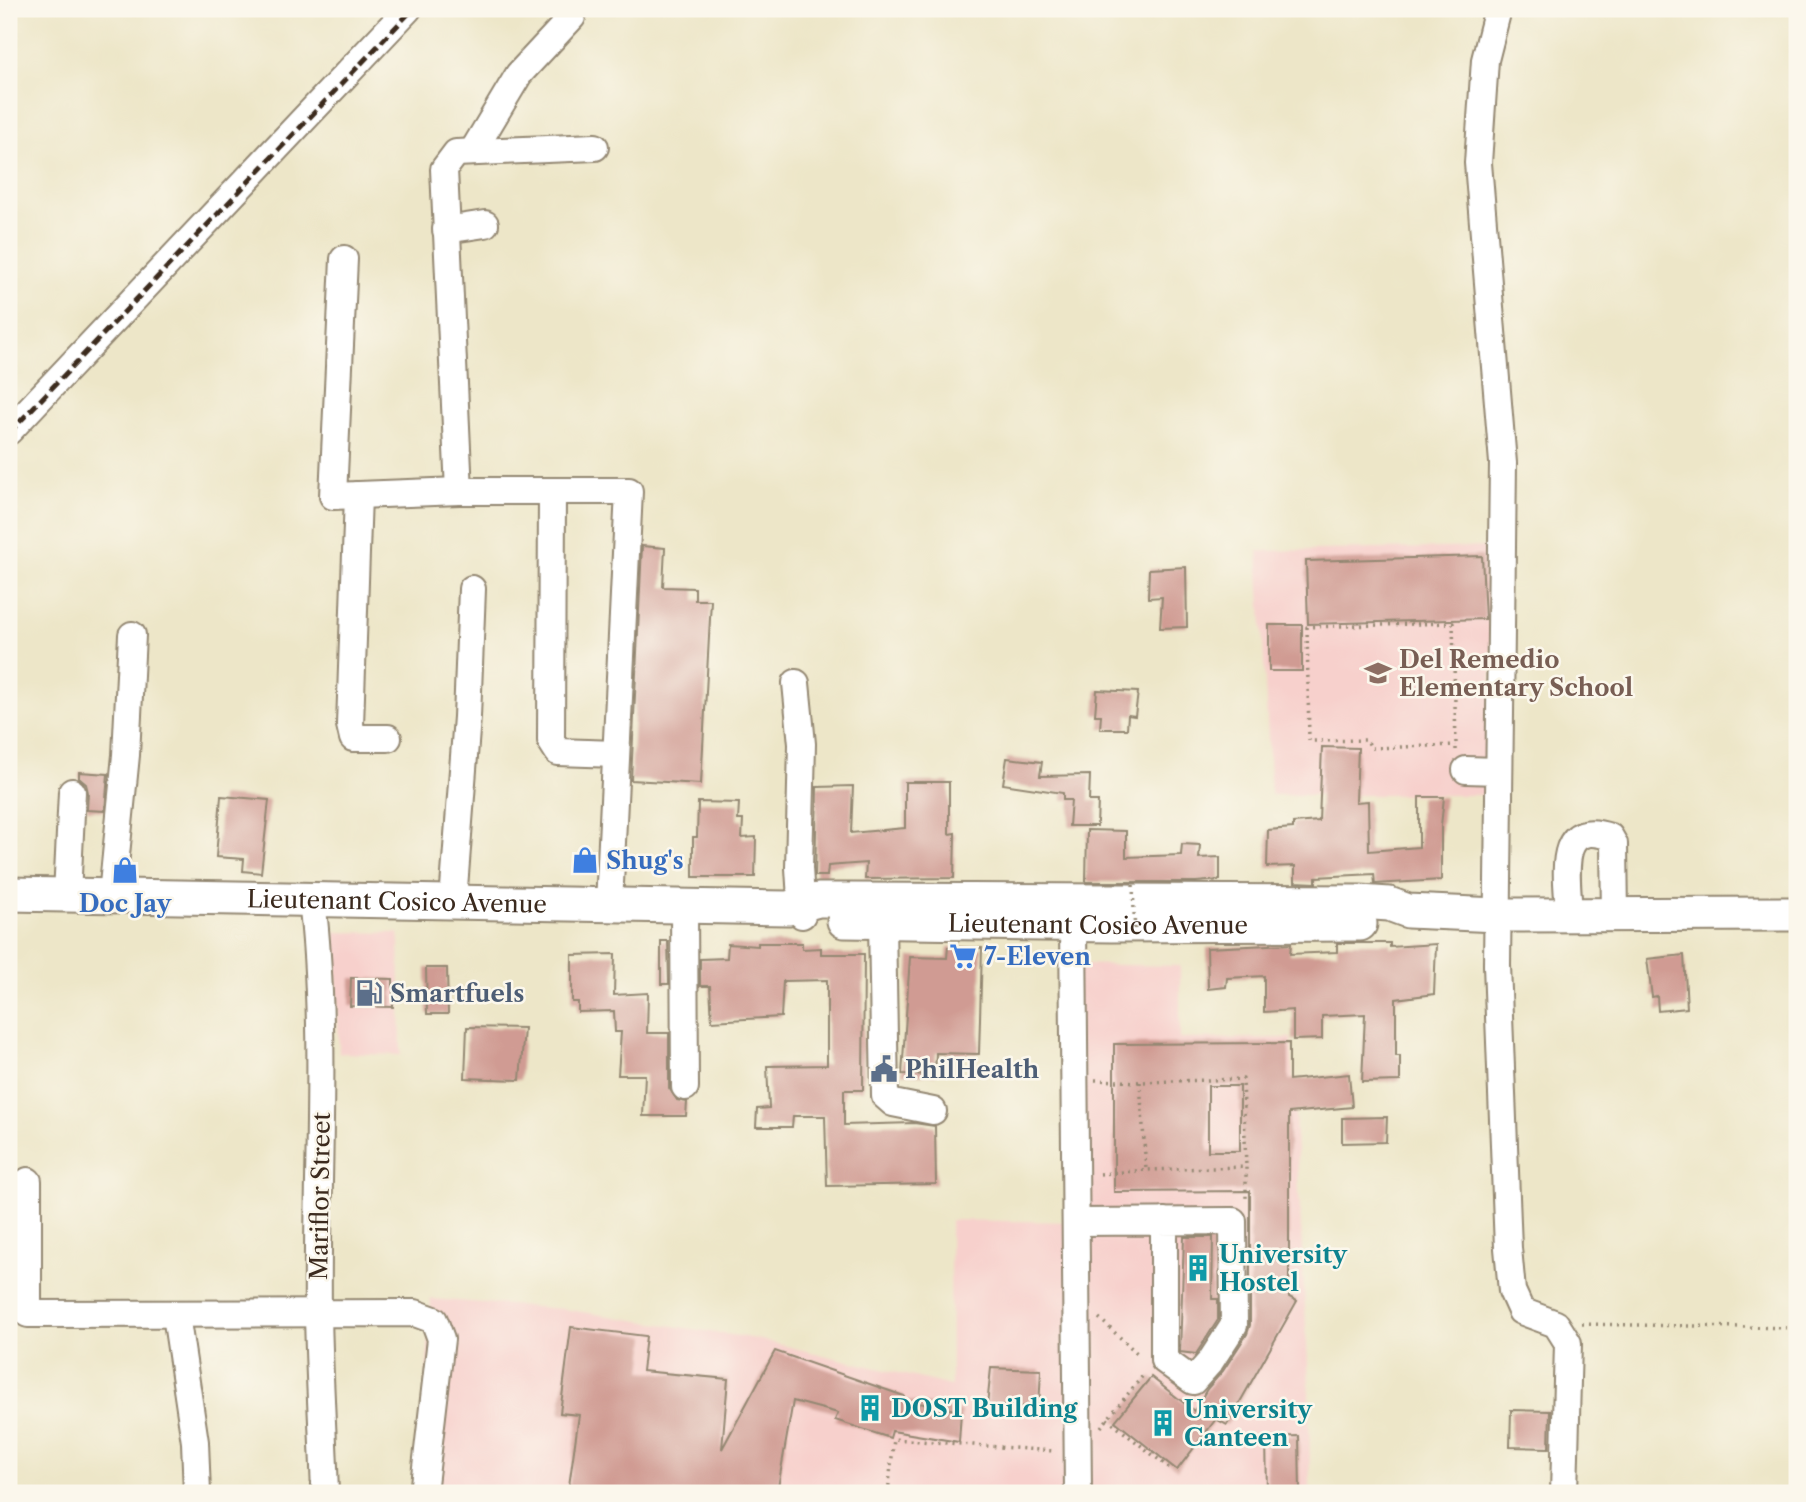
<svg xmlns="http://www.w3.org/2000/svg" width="1806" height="1502" viewBox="0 0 1806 1502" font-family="'Libre Caslon Text',serif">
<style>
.built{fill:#f7d0cc}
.building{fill:#d09b93;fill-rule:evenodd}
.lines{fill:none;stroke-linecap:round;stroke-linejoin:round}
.minor-casing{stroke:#948873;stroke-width:30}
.major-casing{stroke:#948873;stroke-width:37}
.path{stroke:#948873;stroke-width:3.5;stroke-dasharray:2 5;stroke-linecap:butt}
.minor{stroke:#fff;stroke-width:26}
.major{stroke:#fff;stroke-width:33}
.rail{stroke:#3b2a1e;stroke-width:5;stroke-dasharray:10 5;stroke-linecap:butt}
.path-bridge{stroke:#948873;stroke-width:3.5;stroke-dasharray:2 5;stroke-linecap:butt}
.labels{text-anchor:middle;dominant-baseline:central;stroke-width:5;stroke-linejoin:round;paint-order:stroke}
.education-label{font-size:24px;font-weight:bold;fill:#785e54;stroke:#fbf7ec;text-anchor:start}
.shop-label{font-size:24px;font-weight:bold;fill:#366cbe;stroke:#fbf7ec;text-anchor:start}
.street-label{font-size:24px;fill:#3b2a1e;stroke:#fbf7ec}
.service-label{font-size:24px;font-weight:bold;fill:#4e5e75;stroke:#fbf7ec;text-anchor:start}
.culture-label{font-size:24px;font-weight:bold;fill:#0d838f;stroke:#fbf7ec;text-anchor:start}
</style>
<rect width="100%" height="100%" fill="#fbf7ec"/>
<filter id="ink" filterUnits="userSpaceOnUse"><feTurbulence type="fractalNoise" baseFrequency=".0143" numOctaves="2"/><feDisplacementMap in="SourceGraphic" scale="14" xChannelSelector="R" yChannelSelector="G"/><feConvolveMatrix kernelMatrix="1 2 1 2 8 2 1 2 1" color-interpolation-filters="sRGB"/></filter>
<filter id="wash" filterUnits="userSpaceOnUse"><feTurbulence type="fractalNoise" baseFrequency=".00686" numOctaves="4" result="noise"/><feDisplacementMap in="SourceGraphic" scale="28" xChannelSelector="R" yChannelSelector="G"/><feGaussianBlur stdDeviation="1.57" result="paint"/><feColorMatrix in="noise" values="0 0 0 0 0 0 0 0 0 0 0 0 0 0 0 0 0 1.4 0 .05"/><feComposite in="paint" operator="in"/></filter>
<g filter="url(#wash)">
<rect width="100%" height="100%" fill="#ede6c8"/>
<g class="built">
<polygon points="1492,547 1491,795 1271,795 1258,551"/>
<polygon points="335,932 399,933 401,1055 339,1053"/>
<polygon points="1068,964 1180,966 1180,1039 1291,1038 1309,1384 1310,1493 419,1493 431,1299 563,1309 757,1339 951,1386 950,1220 1075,1222"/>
</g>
<g id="blocks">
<g class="building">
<polygon points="642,546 665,548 663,587 695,588 695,600 711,600 701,784 631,780"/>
<polygon points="1482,556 1485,619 1308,624 1306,561"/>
<polygon points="1186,567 1187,627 1160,628 1162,597 1148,598 1149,569"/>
<rect x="1269" y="625" width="33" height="46"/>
<polygon points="1097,690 1138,692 1135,716 1128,715 1127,729 1100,729 1101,715 1095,715"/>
<polygon points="1322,747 1358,748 1356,802 1368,801 1369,851 1419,847 1419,797 1444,797 1441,826 1441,880 1375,884 1374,874 1316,877 1316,883 1295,882 1295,866 1267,867 1268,830 1293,828 1293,823 1319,821"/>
<polygon points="1007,758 1042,762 1040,776 1090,775 1089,801 1098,801 1097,826 1069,826 1071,800 1063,800 1063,793 1003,784"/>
<polygon points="79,772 108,774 105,811 87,810 88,792 86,784 79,778"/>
<polygon points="905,782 949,782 949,834 955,833 954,878 865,879 866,863 828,866 827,876 815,876 817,787 853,786 851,833 905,828"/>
<polygon points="221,796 269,800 261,873 243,871 244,859 216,857"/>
<polygon points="698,802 739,803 738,820 743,820 742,838 756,837 755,877 693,877 693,837 697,837"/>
<polygon points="1087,830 1126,831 1126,857 1181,855 1182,844 1200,845 1199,858 1220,857 1220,880 1196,882 1086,882"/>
<polygon points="661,941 668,941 669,984 661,984"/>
<polygon points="758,943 802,943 802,949 821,948 821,954 864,954 863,1090 844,1090 844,1125 914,1123 935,1126 936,1184 827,1186 825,1116 793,1116 792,1127 756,1127 757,1109 769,1108 767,1066 827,1065 827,980 783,981 781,1017 712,1021 710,986 700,986 700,959 727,958 728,944 758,946"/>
<polygon points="1337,943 1390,943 1390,947 1436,944 1434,994 1396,999 1396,1056 1400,1056 1400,1081 1362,1082 1365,1014 1322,1016 1322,1039 1293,1040 1293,1010 1264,1012 1264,976 1227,978 1226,987 1208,989 1207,948 1291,944 1290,954 1337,952"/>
<polygon points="948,947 982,948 979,1054 936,1053 935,1075 902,1074 910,957 947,958"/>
<polygon points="615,954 614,995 648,993 647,1033 669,1033 669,1088 677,1100 687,1102 686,1116 643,1116 645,1075 618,1075 621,1032 615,1032 614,1011 578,1012 578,1002 572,1002 572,955"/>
<polygon points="1684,955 1687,1008 1658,1011 1657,996 1652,997 1647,959"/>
<polygon points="426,968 447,968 448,1014 427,1014"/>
<polygon points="351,978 393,979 393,1007 350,1006"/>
<polygon points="467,1027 524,1028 520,1080 465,1078"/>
<path d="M1289 1043V1080L1349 1074 1352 1107 1289 1113V1297L1297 1301 1227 1425 1216 1419 1177 1470 1115 1421 1151 1377 1194 1411 1207 1389 1223 1371 1247 1334 1250 1325V1191L1114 1192V1044ZM1208 1086H1240V1151H1208Z"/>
<polygon points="1387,1117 1386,1142 1342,1143 1342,1118"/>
<polygon points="1184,1237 1213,1237 1212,1299 1218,1299 1218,1320 1196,1354 1180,1352"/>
<polygon points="571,1327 646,1336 642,1371 728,1379 722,1449 775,1351 904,1396 903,1400 961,1411 959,1442 892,1431 890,1438 835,1420 838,1413 793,1401 777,1493 568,1493 579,1415 560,1413"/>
<polygon points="991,1368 1041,1370 1039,1407 987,1406"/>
<polygon points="1511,1410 1550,1411 1549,1448 1510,1447"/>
<polygon points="1299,1436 1300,1493 1267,1493 1266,1437"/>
</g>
</g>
</g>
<g filter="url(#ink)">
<use href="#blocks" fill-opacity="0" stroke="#948873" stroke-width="2"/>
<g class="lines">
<defs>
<g id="minor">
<polyline points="1498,9 1485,60 1478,163 1503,463 1497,965 1508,1248 1512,1291 1521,1311 1556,1324 1568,1343 1564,1493"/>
<polyline points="473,151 519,74 572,17"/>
<polyline points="446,230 485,224"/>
<polyline points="344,259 333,496 459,491 629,491 609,904"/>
<polyline points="9,431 408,9"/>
<polyline points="459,491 444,169 456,153 595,147"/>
<polyline points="552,492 551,741 558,752 616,754"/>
<polyline points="358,495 350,725 353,738 388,738"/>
<polyline points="796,683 802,744 799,868 802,915"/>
<polyline points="1466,770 1498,771"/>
<polyline points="67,895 72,792"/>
<polyline points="112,895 126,755 132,635"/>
<path d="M312 900C328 1037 316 1175 318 1313 319 1373 323 1433 325 1493"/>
<polyline points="453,901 467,717 472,589"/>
<polyline points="684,905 685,1087"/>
<path d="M1569 915C1568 880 1554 817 1610 837L1614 844 1615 915"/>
<polyline points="882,922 885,1096 893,1103 933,1111"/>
<polyline points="1073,924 1078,1493"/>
<polyline points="28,1181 28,1314 415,1313 434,1320 441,1339 423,1493"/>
<polyline points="1076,1222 1233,1221 1234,1325 1210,1362 1193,1381 1164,1360 1164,1221"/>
<polyline points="176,1315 195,1442 197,1493"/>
</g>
<g id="major">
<path id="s1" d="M9 894 788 908 818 900H852L1360 902 1389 904 1408 911 1497 915 1797 914"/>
<path id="s2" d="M844 921 1111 925 1360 924"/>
</g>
</defs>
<use href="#minor" class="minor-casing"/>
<use href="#major" class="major-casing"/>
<g class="path">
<polyline points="1456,750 1456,745 1453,623 1307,627 1309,741 1367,740 1371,748 1456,745"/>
<polyline points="1095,1080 1140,1082 1243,1079 1246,1167"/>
<polyline points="1140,1082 1146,1170 1246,1167 1246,1201"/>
<polyline points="1100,1174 1146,1170"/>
<polyline points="1099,1318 1139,1355"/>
<polyline points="1582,1324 1797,1328"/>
<polyline points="1107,1419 1172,1470"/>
<polyline points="1101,1427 1145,1373"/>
<polyline points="888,1493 894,1439 1053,1451"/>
</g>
<use href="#minor" class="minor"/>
<use href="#major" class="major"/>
<polyline class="rail" points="9,433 413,9"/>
<polyline class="path-bridge" points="1133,885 1135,937"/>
</g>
</g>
<defs>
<symbol id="school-bare" viewBox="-9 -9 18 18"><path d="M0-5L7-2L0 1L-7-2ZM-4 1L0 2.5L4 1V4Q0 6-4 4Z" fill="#8d6e63" stroke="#fbf7ec" stroke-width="2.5" paint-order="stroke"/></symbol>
<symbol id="shop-bare" viewBox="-9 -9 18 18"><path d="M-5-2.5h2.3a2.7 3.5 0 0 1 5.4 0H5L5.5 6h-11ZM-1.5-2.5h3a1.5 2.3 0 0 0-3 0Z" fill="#3f7fe0" stroke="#fbf7ec" stroke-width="2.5" paint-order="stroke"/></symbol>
<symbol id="supermarket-bare" viewBox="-9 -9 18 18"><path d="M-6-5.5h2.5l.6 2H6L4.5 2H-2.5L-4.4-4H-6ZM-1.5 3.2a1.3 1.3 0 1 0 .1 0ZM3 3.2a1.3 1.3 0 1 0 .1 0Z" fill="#3f7fe0" stroke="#fbf7ec" stroke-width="2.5" paint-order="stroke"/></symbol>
<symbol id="fuel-bare" viewBox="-9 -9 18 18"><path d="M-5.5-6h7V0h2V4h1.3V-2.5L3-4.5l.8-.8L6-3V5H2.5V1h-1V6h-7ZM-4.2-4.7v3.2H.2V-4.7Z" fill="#5c6f8a" stroke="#fbf7ec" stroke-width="2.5" paint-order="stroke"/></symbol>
<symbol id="civic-bare" viewBox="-9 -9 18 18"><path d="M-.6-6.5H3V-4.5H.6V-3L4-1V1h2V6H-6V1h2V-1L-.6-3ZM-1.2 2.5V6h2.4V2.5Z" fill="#5c6f8a" stroke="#fbf7ec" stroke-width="2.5" paint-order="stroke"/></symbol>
<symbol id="building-bare" viewBox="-9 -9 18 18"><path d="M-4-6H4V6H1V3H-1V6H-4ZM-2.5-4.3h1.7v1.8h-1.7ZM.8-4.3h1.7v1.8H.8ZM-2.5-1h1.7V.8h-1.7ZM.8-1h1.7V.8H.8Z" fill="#0f9aa8" stroke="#fbf7ec" stroke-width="2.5" paint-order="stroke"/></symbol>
</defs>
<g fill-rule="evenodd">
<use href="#school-bare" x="1359" y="654" width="38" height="38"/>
<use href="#shop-bare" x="566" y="841" width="38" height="38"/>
<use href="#shop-bare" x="106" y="851" width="38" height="38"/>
<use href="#supermarket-bare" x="944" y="937" width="38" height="38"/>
<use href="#fuel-bare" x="350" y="974" width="38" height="38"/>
<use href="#civic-bare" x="865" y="1050" width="38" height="38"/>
<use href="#building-bare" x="1179" y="1249" width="38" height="38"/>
<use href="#building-bare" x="851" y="1389" width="38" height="38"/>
<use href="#building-bare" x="1144" y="1404" width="38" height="38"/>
</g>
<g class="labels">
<g class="education-label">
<text x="1399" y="659">Del Remedio<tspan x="1399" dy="28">Elementary School</tspan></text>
</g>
<g class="shop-label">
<text x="606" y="860">Shug's</text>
<text x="125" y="903" text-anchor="middle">Doc Jay</text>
<text x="984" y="956">7-Eleven</text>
</g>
<g class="street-label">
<text stroke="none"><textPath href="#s1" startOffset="388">Lieutenant Cosico Avenue</textPath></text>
<text stroke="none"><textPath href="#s2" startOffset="254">Lieutenant Cosico Avenue</textPath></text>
<text transform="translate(320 1196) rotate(-89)">Mariflor Street</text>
</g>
<g class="service-label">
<text x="390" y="993">Smartfuels</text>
<text x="905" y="1069">PhilHealth</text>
</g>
<g class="culture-label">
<text x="1219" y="1254">University<tspan x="1219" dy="28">Hostel</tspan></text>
<text x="891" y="1408">DOST Building</text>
<text x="1184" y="1409">University<tspan x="1184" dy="28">Canteen</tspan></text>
</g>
</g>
<rect width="1806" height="1502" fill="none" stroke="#fbf7ec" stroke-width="35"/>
</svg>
